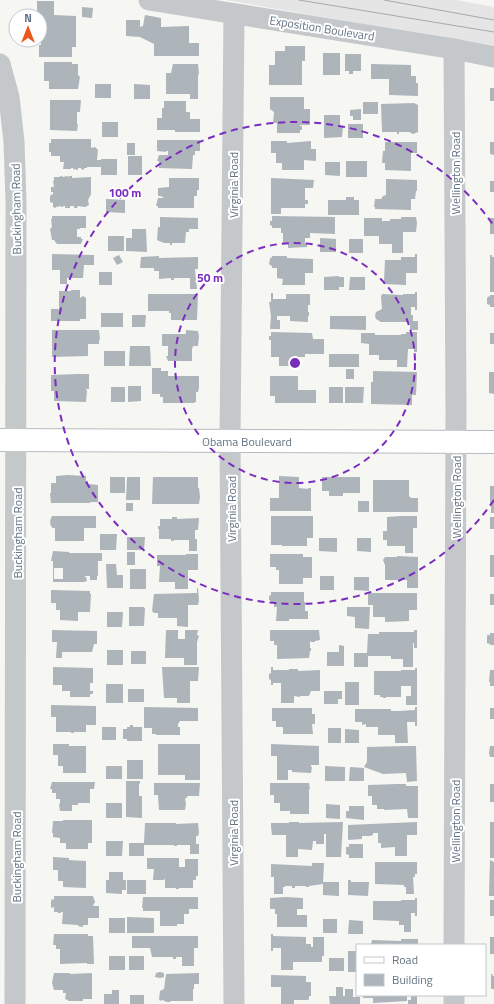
<svg xmlns="http://www.w3.org/2000/svg" width="494" height="1004" viewBox="0 0 494 1004" font-family="'Titillium Web',sans-serif">
<style>
.built{fill:#e4e5e4}
.building{fill:#adb4ba;fill-rule:evenodd}
.lines{fill:none;stroke-linecap:round;stroke-linejoin:round}
.major-casing{stroke:#b7bbbf;stroke-width:24}
.minor{stroke:#c4c8cb;stroke-width:21}
.major{stroke:#fff;stroke-width:22}
.tram{stroke:#a4aab0;stroke-width:1}
.ring{fill:none;stroke:#7b2cbf;stroke-width:2;stroke-dasharray:7 5}
.labels{text-anchor:middle;dominant-baseline:central;stroke-width:4;stroke-linejoin:round;paint-order:stroke}
.street-label{font-size:12px;fill:#647585;stroke:#fff}
.centre{fill:#7b2cbf;stroke:#fff;stroke-width:2}
.ring-label{font-size:12px;text-anchor:middle;font-weight:bold;fill:#7b2cbf;stroke:#fff;stroke-width:4;stroke-linejoin:round;paint-order:stroke}
</style>
<rect width="100%" height="100%" fill="#f6f6f3"/>
<polygon class="built" points="226,0 456,0 494,7 494,47"/>
<g class="building">
<polygon points="37,1 54,1 54,15 76,16 76,47 72,47 72,57 39,57 39,45 41,45 40,28 45,28 45,21 40,21 40,16 37,16"/>
<polygon points="82,7 93,8 92,18 82,17"/>
<polygon points="145,15 161,18 161,27 189,26 189,43 199,43 199,56 154,56 154,44 140,37 126,36 126,20 140,20 140,27 143,26"/>
<polygon points="285,46 305,46 305,61 302,61 302,85 269,85 269,65 275,65 275,51 285,51"/>
<rect x="323" y="53" width="17" height="22"/>
<polygon points="345,54 361,54 361,71 353,71 353,74 349,74 349,71 345,71"/>
<polygon points="44,62 72,62 72,64 78,64 78,75 80,77 78,89 49,89 49,81 44,81"/>
<polygon points="173,64 198,64 199,74 198,75 198,99 190,99 190,94 166,94 166,73 171,73"/>
<polygon points="371,64 411,65 411,76 416,76 416,83 418,83 418,96 389,95 389,79 371,79"/>
<rect x="95" y="84" width="16" height="14"/>
<polygon points="134,84 150,85 150,99 134,99"/>
<rect x="490" y="88" width="4" height="13"/>
<polygon points="270,97 304,97 304,109 310,109 310,125 300,125 300,126 302,126 302,130 300,130 300,133 277,133 277,123 273,123 274,112 270,109"/>
<polygon points="50,100 81,100 80,112 77,112 77,124 78,124 77,131 50,130"/>
<polygon points="164,101 186,101 186,112 190,112 190,119 200,119 200,132 175,132 175,130 157,130 157,118 162,118 162,108 164,108"/>
<rect x="363" y="102" width="15" height="12"/>
<polygon points="414,103 418,105 418,132 413,134 409,132 399,132 399,134 397,134 397,132 382,132 381,104"/>
<polygon points="361,109 361,120 353,120 353,116 350,116 350,110"/>
<polygon points="324,115 340,115 340,126 343,126 342,137 324,138"/>
<rect x="102" y="122" width="16" height="15"/>
<rect x="348" y="124" width="15" height="14"/>
<polygon points="51,139 91,139 91,148 95,147 98,150 97,160 101,160 101,167 87,167 87,168 84,168 84,170 81,169 81,168 78,168 78,170 73,169 73,168 71,168 71,169 63,169 64,162 60,162 60,156 51,156 51,152 49,152 49,143 51,143"/>
<polygon points="157,140 200,140 200,151 195,151 195,155 193,155 192,169 159,168 159,161 157,161 159,155 168,155 168,151 166,151 166,152 157,151"/>
<polygon points="271,141 287,141 287,143 311,141 311,149 316,149 316,161 304,160 304,170 282,170 282,163 276,163 276,153 271,153"/>
<polygon points="385,142 417,142 417,153 411,153 411,171 385,170 385,163 382,163 383,151 385,151"/>
<polygon points="490,142 494,142 494,155 490,154"/>
<rect x="127" y="143" width="8" height="12"/>
<rect x="128" y="156" width="14" height="19"/>
<rect x="101" y="159" width="16" height="16"/>
<rect x="346" y="161" width="21" height="16"/>
<polygon points="325,162 340,162 340,176 325,175"/>
<polygon points="60,176 62,176 62,177 68,176 68,178 69,176 72,176 72,178 91,177 91,194 88,200 89,205 85,207 78,206 77,208 74,208 74,206 70,206 70,208 65,208 65,206 63,206 63,207 61,207 61,206 56,207 56,208 53,207 53,202 52,203 50,202 50,196 52,194 53,195 53,192 51,192 51,187 54,187 53,181 54,181 54,177 60,177"/>
<polygon points="169,178 199,178 199,190 197,190 197,196 194,196 194,208 158,208 158,206 156,206 158,198 164,198 161,196 158,196 158,188 169,187"/>
<polygon points="271,178 314,180 313,188 305,188 305,200 308,200 308,204 305,204 305,208 281,208 281,214 271,214"/>
<polygon points="386,179 417,180 417,191 416,191 415,199 411,199 411,210 375,209 375,207 374,207 375,199 381,199 383,196 386,195"/>
<rect x="490" y="181" width="4" height="11"/>
<polygon points="346,197 354,197 354,200 359,200 359,215 328,215 328,200 346,200"/>
<polygon points="106,199 125,200 125,213 106,212"/>
<polygon points="52,216 86,216 86,228 80,228 80,229 77,229 77,237 81,237 81,239 83,239 81,244 57,244 54,240 52,240 50,229 52,227 51,219 52,219"/>
<polygon points="272,216 335,217 335,234 310,233 310,238 305,238 305,244 307,244 307,247 288,248 288,243 283,243 283,233 281,233 281,228 272,228 272,225 271,226 270,225 270,221 272,221"/>
<polygon points="160,217 198,218 198,229 189,229 189,232 186,232 185,243 172,243 172,245 170,245 170,243 164,243 157,240 158,227 160,227"/>
<polygon points="401,217 416,217 417,223 416,232 403,232 403,253 392,253 392,244 379,244 379,236 364,236 364,218 382,218 382,221 390,221 390,219 401,219"/>
<rect x="490" y="218" width="4" height="16"/>
<polygon points="132,229 146,229 147,252 126,251 126,238 132,238"/>
<rect x="108" y="236" width="16" height="15"/>
<polygon points="320,238 336,239 336,252 320,252"/>
<rect x="349" y="239" width="14" height="14"/>
<polygon points="52,254 94,255 94,265 84,265 83,278 67,278 67,284 60,284 60,270 52,270"/>
<polygon points="415,254 417,254 417,273 406,273 406,285 383,284 383,281 384,281 385,260 401,260 401,257 415,257"/>
<polygon points="119,255 123,262 117,265 113,258"/>
<polygon points="490,255 492,255 492,257 494,257 494,292 490,292"/>
<polygon points="159,256 159,258 198,257 198,269 195,269 197,289 190,289 190,278 174,278 174,280 171,280 171,278 159,279 159,271 154,271 154,268 140,268 141,257"/>
<polygon points="272,256 287,256 287,258 313,259 313,273 305,273 305,285 282,285 283,279 277,278 277,268 272,268 272,265 271,266 269,264 270,259 271,257 272,258"/>
<rect x="99" y="272" width="13" height="13"/>
<polygon points="339,276 339,277 344,277 344,287 339,287 339,290 324,290 324,277"/>
<polygon points="350,277 365,277 365,290 349,290"/>
<polygon points="71,290 80,290 80,298 83,296 86,298 86,319 80,319 80,321 51,321 51,309 59,309 59,291 71,291"/>
<polygon points="415,292 417,292 417,310 415,310 415,307 411,307 411,315 413,315 413,321 418,321 418,330 410,330 410,323 407,323 407,322 381,322 376,319 375,316 376,312 382,309 381,297 382,294 403,295 403,294 415,294"/>
<polygon points="271,293 273,293 273,299 286,299 286,294 310,294 310,305 308,305 308,312 309,312 309,316 308,316 308,322 290,321 290,316 277,316 277,320 280,320 280,329 270,329 271,316 269,302 271,302"/>
<polygon points="148,294 198,294 197,320 171,320 171,313 169,313 169,311 148,311"/>
<polygon points="490,295 494,295 494,307 490,307 490,304 489,305 487,304 487,298 489,296 490,297"/>
<rect x="101" y="313" width="22" height="14"/>
<polygon points="132,315 146,315 145,327 132,327"/>
<polygon points="330,316 366,316 366,330 330,329"/>
<polygon points="52,330 99,330 100,340 99,340 99,344 88,344 88,356 52,357"/>
<polygon points="186,330 198,331 199,336 198,346 193,346 192,349 192,361 168,361 166,356 168,356 168,346 162,346 162,334 186,334"/>
<polygon points="271,332 312,333 313,339 324,339 324,354 305,354 305,357 291,357 291,366 279,366 279,357 271,357 271,340 269,340 269,336 271,336"/>
<polygon points="406,332 417,332 417,352 414,352 414,349 408,349 407,367 397,367 397,360 379,360 379,355 369,355 369,344 361,343 361,333 375,333 375,335 401,335 401,334 406,334"/>
<rect x="490" y="333" width="4" height="11"/>
<polygon points="130,346 150,346 151,366 129,366"/>
<rect x="104" y="351" width="21" height="15"/>
<rect x="329" y="354" width="30" height="13"/>
<polygon points="152,368 161,368 161,371 168,371 168,376 199,376 199,388 198,392 196,392 196,402 193,403 163,403 163,397 160,397 160,394 152,394"/>
<rect x="346" y="369" width="8" height="10"/>
<polygon points="373,371 417,372 416,395 412,395 412,405 371,404 371,382 373,382"/>
<polygon points="489,372 494,372 494,394 489,393"/>
<polygon points="78,374 89,374 89,389 86,389 86,390 87,390 86,402 54,401 54,391 51,391 51,375"/>
<polygon points="270,376 298,376 298,390 316,390 316,403 275,403 275,396 270,396"/>
<polygon points="128,386 141,386 141,401 128,402"/>
<rect x="111" y="387" width="14" height="15"/>
<rect x="329" y="387" width="14" height="16"/>
<polygon points="345,387 364,387 363,403 345,403"/>
<polygon points="68,475 86,476 86,481 88,481 88,484 98,485 98,502 90,502 90,503 51,503 50,493 51,493 51,483 56,483 56,476"/>
<polygon points="279,476 299,477 299,488 308,489 308,488 311,488 311,511 270,511 270,498 279,498"/>
<rect x="110" y="477" width="15" height="16"/>
<polygon points="127,477 140,477 140,500 126,500"/>
<polygon points="153,477 198,477 198,488 199,488 200,497 199,504 152,504"/>
<polygon points="322,477 360,477 360,493 343,493 343,496 329,496 329,491 322,491"/>
<polygon points="373,480 409,480 409,496 411,498 418,498 418,512 373,512"/>
<polygon points="490,486 494,486 494,513 491,513 491,505 490,505"/>
<rect x="358" y="501" width="11" height="11"/>
<rect x="126" y="503" width="7" height="8"/>
<polygon points="52,516 96,516 96,528 84,528 84,541 55,541 55,528 52,528 52,526 51,527 50,521"/>
<polygon points="271,516 313,516 313,538 307,538 307,546 282,546 282,545 271,545"/>
<polygon points="401,516 417,516 417,528 413,528 413,553 405,553 405,546 387,546 387,540 383,540 383,531 387,531 387,517"/>
<polygon points="172,517 177,517 177,519 199,518 198,530 195,530 195,539 197,539 197,551 189,551 189,540 174,540 174,541 171,541 171,539 159,539 159,529 158,529 158,526 160,526 160,519 172,519"/>
<rect x="490" y="517" width="4" height="12"/>
<polygon points="100,534 117,534 116,550 100,550"/>
<polygon points="127,537 145,537 144,550 127,550"/>
<polygon points="319,538 337,538 337,552 319,551"/>
<polygon points="357,538 371,538 371,552 357,551"/>
<path d="M53 551 69 552V553H102V561H98V576H97V580H90V576H84L86 577 87 581 84 582H53V561H51ZM54 568H63V579H54Z"/>
<rect x="127" y="552" width="8" height="13"/>
<polygon points="186,554 198,554 198,570 188,570 188,589 175,589 175,582 159,582 160,566 157,566 157,555 186,555"/>
<polygon points="270,554 303,554 303,557 312,557 312,578 303,578 303,584 279,584 279,570 276,570 276,567 270,567"/>
<rect x="490" y="555" width="4" height="22"/>
<polygon points="397,556 418,557 418,588 407,588 407,580 385,580 385,565 383,560 385,557 397,557"/>
<polygon points="106,564 116,564 117,575 123,575 123,588 107,588"/>
<rect x="130" y="569" width="16" height="20"/>
<rect x="320" y="576" width="14" height="14"/>
<polygon points="354,577 369,577 369,591 354,590"/>
<polygon points="197,588 198,588 199,601 198,605 188,605 188,627 177,626 177,618 158,618 158,613 154,613 152,611 154,594 197,593"/>
<polygon points="51,590 90,591 90,594 91,594 90,612 78,612 78,621 60,620 60,610 56,610 56,603 51,603"/>
<polygon points="271,592 304,592 304,602 305,602 305,611 308,611 308,619 289,619 289,621 276,621 277,607 274,607 274,603 271,603 271,601 269,600 269,596 271,595"/>
<polygon points="368,593 417,593 417,610 409,610 409,621 385,622 385,617 373,617 373,605 368,605"/>
<rect x="490" y="594" width="4" height="11"/>
<polygon points="129,607 144,607 144,608 145,608 144,626 129,626"/>
<polygon points="347,607 370,607 369,629 355,628 355,617 347,616"/>
<polygon points="107,612 123,612 122,627 107,627"/>
<polygon points="52,630 97,631 97,644 94,644 92,652 62,652 62,658 56,658 57,642 52,642"/>
<polygon points="166,630 178,630 178,639 185,639 185,630 198,630 197,635 199,636 197,642 197,665 184,665 184,658 165,658"/>
<polygon points="270,630 319,630 320,640 315,641 315,642 311,642 310,641 310,648 311,648 311,651 310,651 309,658 277,659 277,645 274,645 274,641 270,641"/>
<polygon points="414,630 417,630 417,648 414,648 414,643 413,643 413,667 403,667 403,659 391,659 391,656 368,656 368,667 354,667 354,653 367,653 368,634 379,634 379,632 414,632"/>
<polygon points="490,633 494,633 494,645 490,645 490,643 489,644 487,643 487,636 488,634 490,636"/>
<polygon points="339,645 344,646 344,666 327,666 327,652 339,652"/>
<rect x="107" y="650" width="16" height="15"/>
<rect x="131" y="651" width="15" height="13"/>
<polygon points="53,667 93,668 93,683 90,683 90,691 93,691 93,694 90,694 90,697 70,697 70,691 62,691 62,685 53,685"/>
<polygon points="162,667 199,667 198,681 190,681 190,703 177,703 177,698 164,698"/>
<polygon points="271,667 273,667 273,670 289,670 289,669 298,669 298,671 320,670 320,691 311,691 309,696 300,696 300,697 294,696 294,703 281,703 281,683 273,683 273,685 271,685 271,680 269,679 269,674 271,673"/>
<polygon points="415,668 417,668 417,705 406,705 406,696 411,696 411,686 401,686 401,697 386,697 386,698 383,698 383,697 380,697 380,695 374,695 374,671 401,671 401,670 415,670"/>
<polygon points="490,670 494,670 494,686 490,686 490,682 489,682"/>
<rect x="345" y="682" width="14" height="23"/>
<rect x="106" y="684" width="17" height="19"/>
<rect x="128" y="689" width="16" height="13"/>
<polygon points="324,691 342,691 342,699 338,699 338,704 324,704"/>
<polygon points="51,705 96,706 96,725 86,725 86,732 74,732 74,733 71,733 71,732 56,732 56,717 51,717"/>
<polygon points="144,707 198,708 198,721 180,721 178,724 178,727 180,727 180,735 156,735 156,734 152,734 152,728 144,728"/>
<polygon points="415,707 417,707 417,726 415,726 415,722 407,722 408,743 395,743 395,735 378,735 378,727 366,727 366,724 362,725 362,722 355,722 355,709 391,709 391,711 399,711 415,710"/>
<polygon points="272,708 312,708 312,714 315,714 315,724 312,724 313,734 283,734 283,727 276,727 276,721 272,721"/>
<rect x="490" y="708" width="4" height="11"/>
<polygon points="130,725 133,725 133,727 142,727 142,741 127,741 127,739 123,739 123,729 127,729 127,727 130,727"/>
<rect x="102" y="727" width="14" height="13"/>
<rect x="328" y="728" width="13" height="15"/>
<polygon points="345,729 359,730 359,743 345,743"/>
<polygon points="53,744 69,744 69,746 86,746 86,773 63,773 63,766 58,766 58,755 53,755"/>
<polygon points="158,744 200,744 200,780 185,780 185,775 158,775"/>
<polygon points="271,744 319,746 319,765 311,765 311,767 312,767 311,773 292,772 292,770 288,770 288,780 277,780 277,756 271,756"/>
<polygon points="406,746 416,746 417,781 407,782 406,773 383,774 364,767 367,762 367,747"/>
<polygon points="490,746 494,746 494,757 490,757 489,753"/>
<rect x="127" y="760" width="16" height="19"/>
<rect x="106" y="766" width="16" height="13"/>
<polygon points="325,766 345,767 345,781 325,781"/>
<polygon points="350,767 364,768 364,781 349,781"/>
<polygon points="126,781 140,781 140,784 139,783 139,796 142,796 142,818 126,817"/>
<polygon points="52,782 95,782 94,789 90,789 90,803 78,803 78,805 72,805 72,811 60,811 59,804 60,804 60,799 56,799 56,793 52,793 52,789 50,789"/>
<polygon points="154,783 200,783 199,796 188,796 185,799 186,804 185,810 159,810 158,795 154,795"/>
<polygon points="270,783 309,783 310,789 309,789 309,814 290,814 290,811 280,811 280,803 274,803 274,795 270,795"/>
<polygon points="397,784 406,784 406,786 418,786 418,818 408,818 407,809 384,810 384,809 377,809 377,805 372,805 372,796 368,796 368,785"/>
<rect x="490" y="784" width="4" height="18"/>
<rect x="106" y="803" width="16" height="15"/>
<polygon points="326,804 340,805 340,819 326,818"/>
<polygon points="349,806 364,806 364,820 346,818 346,811 349,811"/>
<polygon points="63,820 92,820 92,843 88,843 88,849 66,849 66,843 60,843 60,838 53,837 53,833 52,833 53,821 63,821"/>
<polygon points="289,822 299,822 299,823 343,822 341,857 326,857 326,834 324,834 324,844 316,844 316,841 313,841 312,850 298,849 298,857 286,857 286,835 272,835 271,827 271,823 289,823"/>
<polygon points="417,822 417,835 407,835 407,856 395,856 395,847 381,848 381,843 378,843 378,833 373,833 373,835 370,836 362,836 362,839 348,840 348,825"/>
<rect x="490" y="822" width="4" height="36"/>
<polygon points="145,823 176,823 176,824 198,823 199,833 198,836 196,836 196,844 199,844 199,854 190,854 190,845 177,845 177,846 174,846 174,845 144,845 144,856 129,856 129,843 144,843"/>
<polygon points="106,841 123,841 122,856 106,856"/>
<polygon points="349,844 363,844 363,858 349,858 349,855 346,854 346,847 349,847"/>
<polygon points="53,857 69,858 69,860 86,861 86,888 63,887 63,881 58,881 58,870 53,870"/>
<polygon points="147,858 179,858 179,867 185,867 185,859 198,859 198,876 196,876 196,880 193,880 193,888 179,888 179,889 176,889 176,888 165,888 165,878 164,880 153,880 154,869 147,869"/>
<polygon points="490,860 494,862 494,896 489,896"/>
<polygon points="375,862 417,862 417,874 415,874 415,877 413,877 414,894 406,894 406,887 404,887 404,885 375,884"/>
<polygon points="312,863 324,863 323,882 339,882 339,896 323,895 323,884 309,886 309,887 306,887 306,886 295,886 295,888 292,888 292,886 285,886 285,887 283,887 283,894 274,894 274,877 271,877 271,864 312,866"/>
<polygon points="109,872 123,872 123,880 126,880 126,890 122,890 122,894 106,893 106,880 109,880"/>
<rect x="127" y="880" width="19" height="14"/>
<polygon points="348,880 351,880 351,882 369,882 368,896 348,895"/>
<polygon points="54,896 93,896 95,902 93,906 99,906 99,918 88,918 88,925 83,925 83,927 78,926 78,925 62,924 63,912 61,912 61,913 58,913 58,912 54,912 54,907 52,908 51,907 51,901 52,899 54,900"/>
<polygon points="143,897 198,897 198,909 189,909 189,914 184,914 184,924 177,924 177,926 160,926 160,911 143,911 143,908 142,908"/>
<polygon points="286,897 303,898 303,909 297,909 297,915 307,915 307,927 277,927 277,914 275,914 275,909 270,909 270,898"/>
<polygon points="415,898 417,898 417,916 415,916 415,913 411,913 411,932 404,932 404,925 399,925 399,921 373,920 373,901 401,901 401,900 415,900"/>
<rect x="490" y="900" width="4" height="16"/>
<polygon points="127,917 154,918 154,933 127,933"/>
<rect x="109" y="918" width="16" height="15"/>
<rect x="323" y="919" width="14" height="14"/>
<polygon points="349,920 363,921 363,934 348,934"/>
<polygon points="54,934 88,934 88,936 93,936 94,964 87,964 87,963 60,964 60,949 56,949 56,945 53,945"/>
<polygon points="271,934 273,934 273,936 306,937 306,944 311,944 311,947 313,947 313,937 324,937 324,956 322,956 322,962 293,962 293,970 281,970 281,948 273,948 273,951 271,951"/>
<polygon points="132,936 198,936 198,948 194,948 194,966 182,966 182,957 176,957 176,959 173,959 173,957 152,957 150,948 132,948"/>
<rect x="490" y="937" width="4" height="17"/>
<polygon points="401,939 418,939 418,945 371,945 372,940 401,941"/>
<rect x="348" y="951" width="9" height="21"/>
<rect x="109" y="956" width="16" height="14"/>
<rect x="129" y="956" width="15" height="14"/>
<rect x="329" y="958" width="15" height="13"/>
<polygon points="160,972 164,973 164,977 160,978 155,977 156,973"/>
<polygon points="54,973 70,973 70,974 92,973 92,999 83,999 83,1001 68,1001 68,1000 65,999 66,993 63,993 63,990 54,990 52,983"/>
<polygon points="199,973 199,984 194,984 194,989 193,989 193,1001 171,1001 170,1002 167,1002 162,1000 160,1001 159,999 160,991 164,989 166,974"/>
<polygon points="491,974 493,974 492,976 494,976 494,989 491,989"/>
<polygon points="271,975 306,976 306,982 311,982 311,996 309,996 309,999 308,1000 294,1000 294,1004 281,1004 281,987 271,987"/>
<polygon points="336,987 343,987 343,996 345,996 345,989 353,989 353,997 360,997 360,1004 330,1004 329,996 336,996"/>
<polygon points="112,990 119,990 119,1004 104,1004 104,994 112,994"/>
<rect x="130" y="995" width="14" height="9"/>
<polygon points="363,995 407,995 407,1001 373,1003 373,998 363,998"/>
<polygon points="411,995 417,995 417,1004 408,1004 408,1000 411,1000"/>
</g>
<g class="lines">
<defs>
<polyline id="major" points="0,440 494,442"/>
</defs>
<use href="#major" class="major-casing"/>
<g class="minor">
<polyline points="149,0 454,49 494,57"/>
<polyline points="234,14 230,441 234,1004"/>
<polyline points="454,49 456,411 454,945"/>
<polyline points="0,64 9,97 14,142 16,202 15,1004"/>
<polyline points="454,1004 454,995"/>
</g>
<use href="#major" class="major"/>
<g class="tram">
<polyline points="299,0 494,32"/>
<polyline points="384,0 494,20"/>
</g>
</g>
<g class="ring">
<circle cx="295" cy="363" r="120"/>
<path d="M494 500A241 241 0 1 1 494 226"/>
</g>
<g class="labels">
<g class="street-label">
<text transform="translate(322 28) rotate(9)">Exposition Boulevard</text>
<text transform="translate(455 173) rotate(-90)">Wellington Road</text>
<text transform="translate(233 185) rotate(-90)">Virginia Road</text>
<text transform="translate(16 209) rotate(-91)">Buckingham Road</text>
<text x="247" y="441">Obama Boulevard</text>
<text transform="translate(456 497) rotate(-90)">Wellington Road</text>
<text transform="translate(231 509) rotate(-90)">Virginia Road</text>
<text transform="translate(17 533) rotate(-90)">Buckingham Road</text>
<text transform="translate(455 821) rotate(-90)">Wellington Road</text>
<text transform="translate(233 833) rotate(-90)">Virginia Road</text>
<text transform="translate(16 857) rotate(-90)">Buckingham Road</text>
</g>
</g>
<circle cx="295" cy="363" r="6" class="centre"/>
<g class="ring-label">
<text x="125" y="197">100 m</text>
<text x="210" y="282">50 m</text>
</g>
<rect x="356" y="944" width="130" height="52" fill="#ffffff" stroke="#c1c8ce"/>
<rect x="364" y="957" width="20" height="6" fill="#ffffff" stroke="#c1c8ce"/>
<text x="392" y="964" font-size="12" fill="#647585">Road</text>
<rect x="364" y="974" width="20" height="12" fill="#adb4ba" stroke="#c1c8ce"/>
<text x="392" y="984" font-size="12" fill="#647585">Building</text>
<g transform="translate(28 28)"><circle r="19" fill="#ffffff" stroke="#c1c8ce"/>
<path d="M0-3L7 15L0 10L-7 15Z" fill="#ec561d"/>
<text y="-6" font-size="11" font-weight="bold" text-anchor="middle" fill="#647585">N</text>
</g>
</svg>
